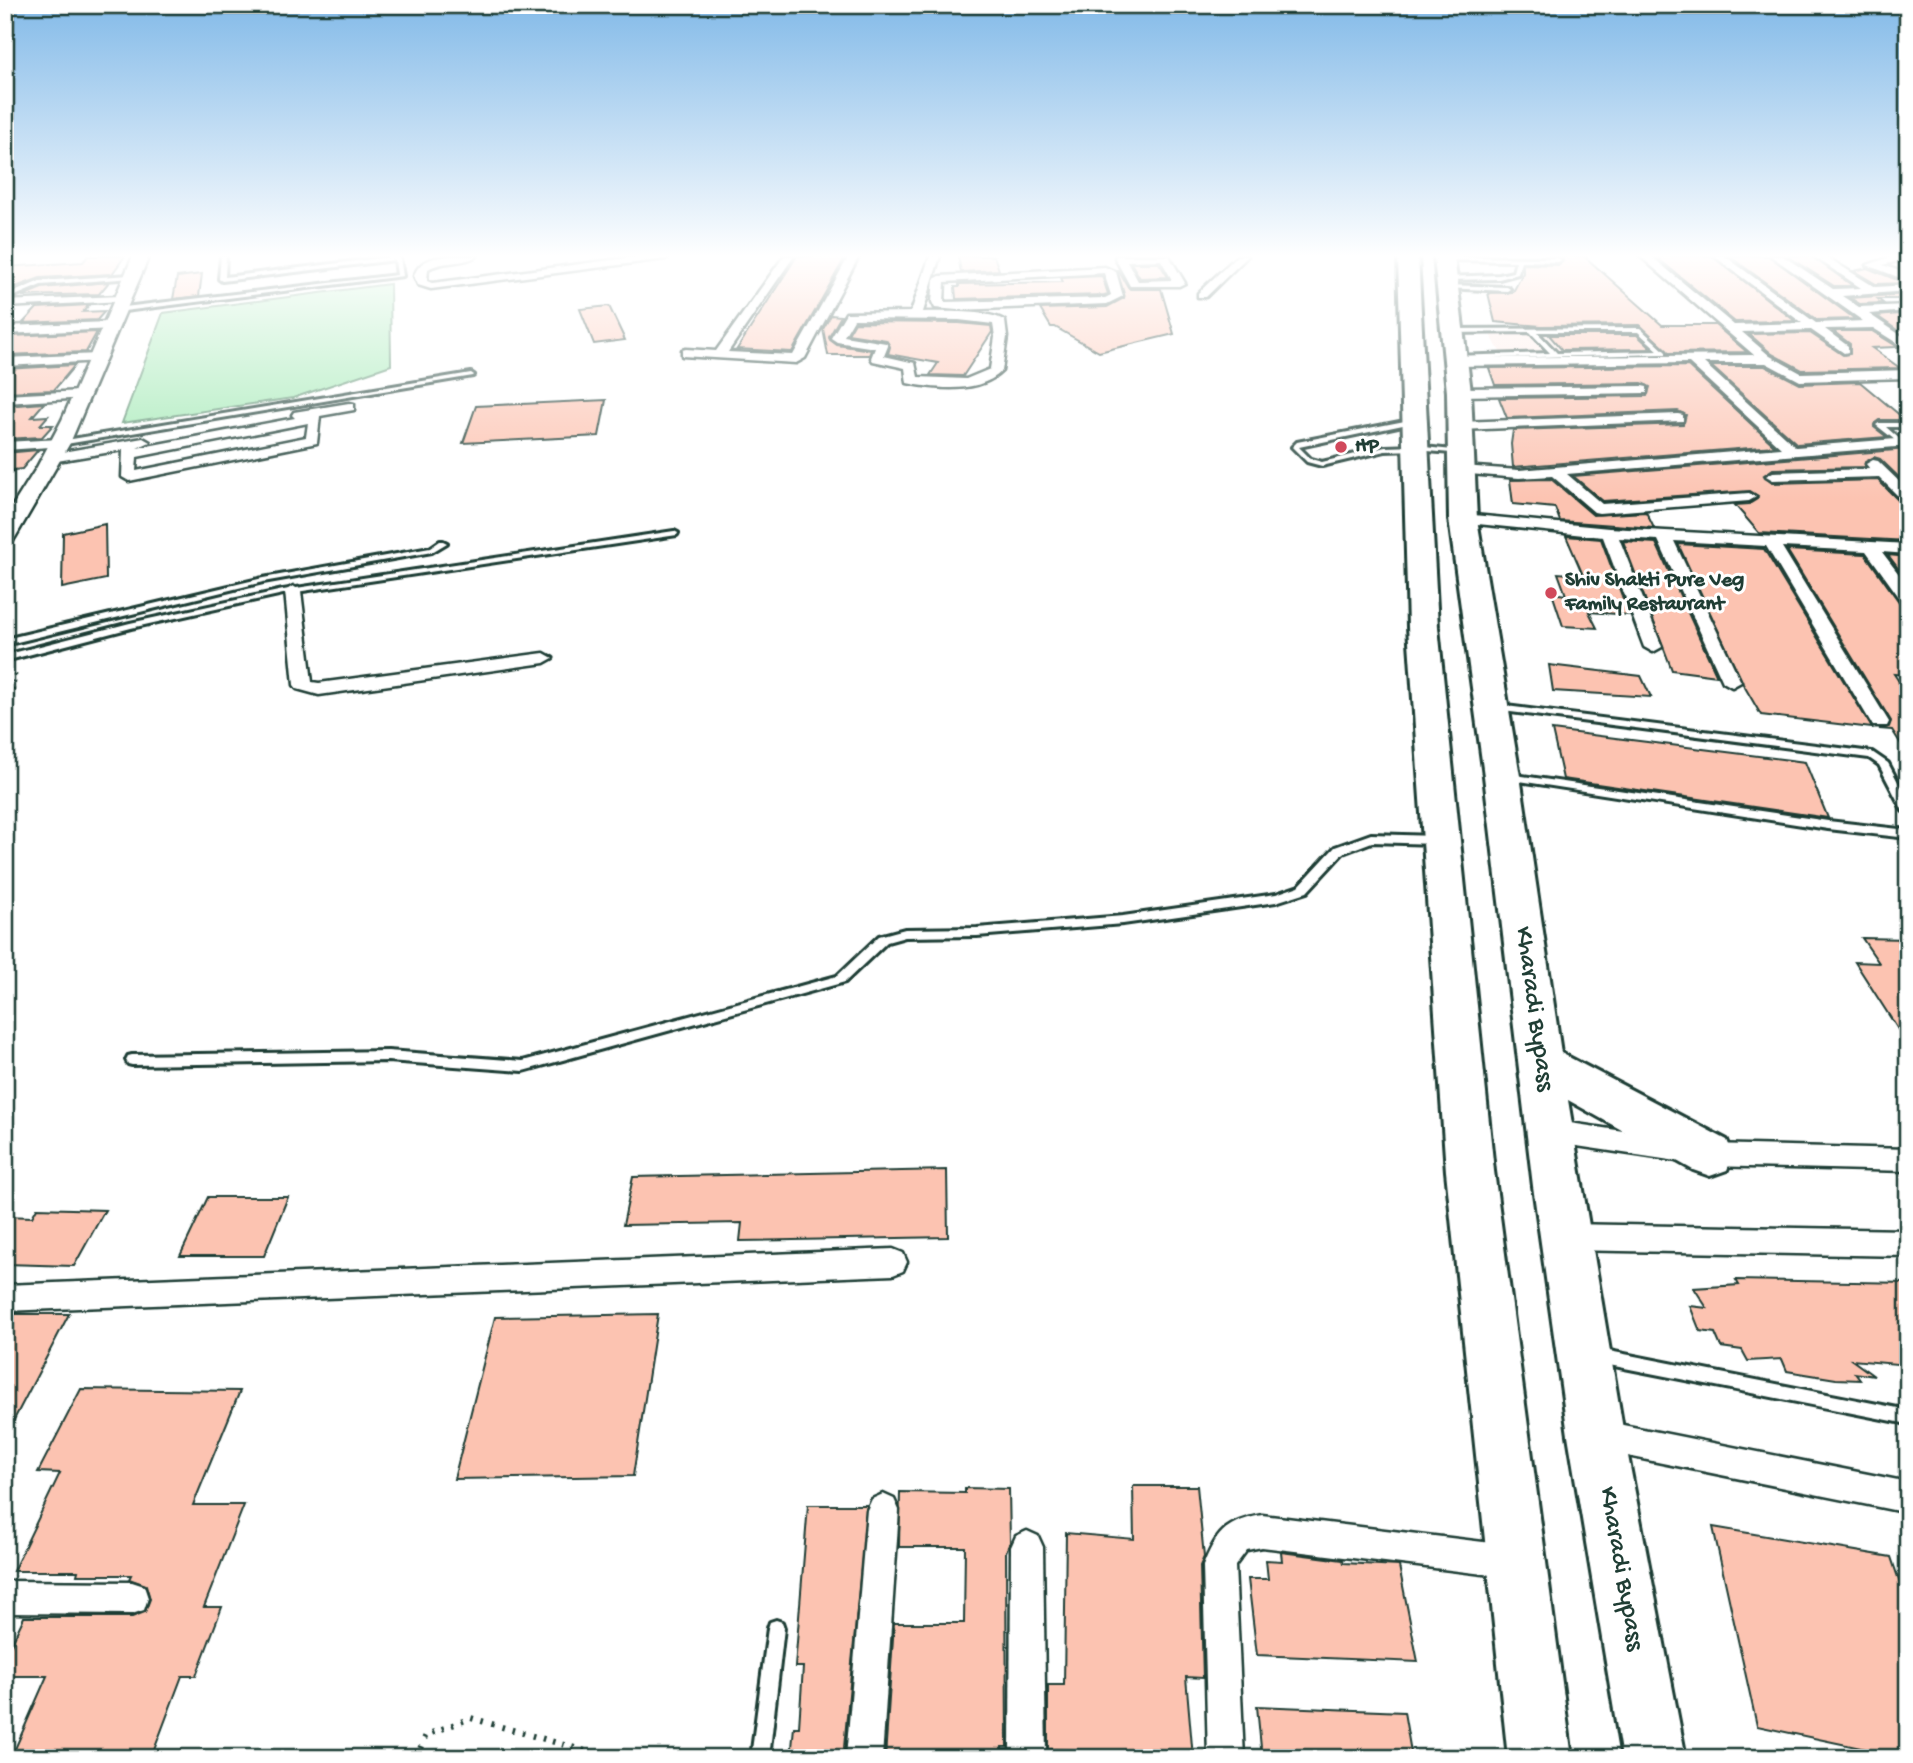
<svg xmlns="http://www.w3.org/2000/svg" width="1913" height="1763" viewBox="0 0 1913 1763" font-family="'Gochi Hand',sans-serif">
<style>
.built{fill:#feede8}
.green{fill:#a3e9b5;stroke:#619374;stroke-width:2}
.building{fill:#fcc3b1;stroke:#1f3d34;stroke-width:2}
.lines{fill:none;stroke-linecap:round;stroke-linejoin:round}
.lane-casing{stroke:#1f3d34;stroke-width:6}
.street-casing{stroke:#1f3d34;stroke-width:5}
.secondary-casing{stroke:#1f3d34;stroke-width:5}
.highway-casing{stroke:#1f3d34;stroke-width:6}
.path-far1{stroke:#1f3d34;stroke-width:4.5;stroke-dasharray:2 5;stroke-linecap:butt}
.path{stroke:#1f3d34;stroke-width:6;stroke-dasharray:2.5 8;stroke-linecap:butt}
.lane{fill:#fff;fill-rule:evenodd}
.street{fill:#fff;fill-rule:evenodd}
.secondary{fill:#fff;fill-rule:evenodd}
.highway{fill:#fff;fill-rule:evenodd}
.poi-dot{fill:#d1495b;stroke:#fff;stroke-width:2.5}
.labels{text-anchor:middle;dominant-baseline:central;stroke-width:6;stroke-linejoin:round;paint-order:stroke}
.far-poi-label{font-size:21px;font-weight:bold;fill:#1f3d34;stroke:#fff;text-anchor:start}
.street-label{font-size:26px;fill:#1f3d34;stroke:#fff}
</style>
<rect width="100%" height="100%" fill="#fff"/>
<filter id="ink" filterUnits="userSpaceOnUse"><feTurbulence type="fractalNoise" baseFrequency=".0143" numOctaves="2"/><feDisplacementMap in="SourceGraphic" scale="14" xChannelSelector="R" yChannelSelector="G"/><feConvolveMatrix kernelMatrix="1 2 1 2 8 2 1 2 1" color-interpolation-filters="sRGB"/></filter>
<g filter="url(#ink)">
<polygon class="built" points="1719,324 1754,356 1504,359 1486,327"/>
<polygon class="green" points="390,284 391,365 293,398 122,423 163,313"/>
<g class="building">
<polygon points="88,256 125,256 112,274 40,278 5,291 5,267 83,262"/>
<polygon points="797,256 846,256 792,352 737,349"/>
<polygon points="958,256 994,256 999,270 961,272"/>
<polygon points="1559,256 1584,256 1662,325 1715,325 1747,352 1669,353 1640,325 1541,326 1495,322 1488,293 1513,292 1523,273 1523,264 1558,265 1563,261"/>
<polygon points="1655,256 1712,256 1795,321 1735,322"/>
<polygon points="1729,256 1769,256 1855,319 1817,320"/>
<polygon points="1787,256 1811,256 1853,286 1834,286"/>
<polygon points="1131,263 1159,263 1168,277 1140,278"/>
<polygon points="1867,268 1905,283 1876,284 1854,271"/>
<polygon points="1117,270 1118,270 1128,287 1130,289 1161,289 1174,334 1099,352 1055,327 1051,327 1040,309 1107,307 1124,298"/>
<polygon points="202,274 199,296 173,299 177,277"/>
<polygon points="1102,276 1108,294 1104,295 956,299 955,287 959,287 959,284 1063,282 1061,278"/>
<polygon points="109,282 99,294 22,296 42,288"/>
<polygon points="1908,294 1908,299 1878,299 1883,303 1860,304 1850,298"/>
<polygon points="89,305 83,312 105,311 97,320 23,323 37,308"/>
<polygon points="609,306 625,340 594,344 580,309"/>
<polygon points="1899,314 1908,321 1908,330 1897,330 1877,316"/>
<polygon points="831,315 841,316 829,337 830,340 837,345 871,350 869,355 828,355 823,329"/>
<polygon points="855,322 959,323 991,326 992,332 963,376 930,375 938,363 888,354 890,347 886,340 848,334"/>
<polygon points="1833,331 1872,331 1898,347 1872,348 1900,368 1802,370 1772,354 1749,334 1810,333 1843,355 1850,354 1850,344"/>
<polygon points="97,332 86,352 5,355 5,342 11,336"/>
<polygon points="1549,335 1637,335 1652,349 1562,350"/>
<polygon points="75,365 54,390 5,392 5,369"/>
<polygon points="1688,366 1775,446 1513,467 1511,444 1513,430 1683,424 1686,415 1678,411 1507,418 1499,398 1647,396 1650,387 1642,383 1495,385 1489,368"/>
<polygon points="1711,366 1765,366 1800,384 1860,382 1908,422 1908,425 1900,420 1879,420 1875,423 1874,427 1887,437 1797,444"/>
<polygon points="606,400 599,436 463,443 476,406"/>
<polygon points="44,403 32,417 48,416 40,425 53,425 42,437 5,439 5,406"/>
<polygon points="1908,449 1908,486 1880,459 1874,457 1865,462 1865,467 1773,469 1764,475 1773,483 1878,480 1901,503 1908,505 1908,541 1759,533 1735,505 1749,504 1757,499 1758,496 1750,491 1603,501 1573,476"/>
<polygon points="38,450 22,469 14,470 5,480 5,453"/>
<polygon points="1551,479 1593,515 1646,512 1654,528 1560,521 1555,508 1513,504 1510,480"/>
<polygon points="105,524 106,579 62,588 63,533"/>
<polygon points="1566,536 1601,539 1629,615 1589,612 1597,628 1563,626 1552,593 1566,595 1558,573 1583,575"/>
<polygon points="1623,541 1656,543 1717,676 1672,670"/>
<polygon points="1678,544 1764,549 1872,728 1761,715 1743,684"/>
<polygon points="1787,550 1865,554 1900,603 1908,605 1908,675 1894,674 1908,695 1908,755 1892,730 1879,729 1889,727 1891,721"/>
<polygon points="1888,555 1908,557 1908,581"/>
<polygon points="1549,665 1641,676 1651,697 1553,691"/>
<polygon points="1552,730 1805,762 1828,818 1563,779"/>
<polygon points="1862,938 1908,939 1908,1045 1855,962 1879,963"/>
<polygon points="947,1170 948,1237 740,1241 742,1223 623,1225 633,1177"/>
<polygon points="208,1197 288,1197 264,1256 180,1256"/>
<polygon points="37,1208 105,1210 74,1266 5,1264 5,1216 32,1217"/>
<polygon points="1736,1280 1908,1283 1908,1365 1852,1360 1874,1376 1855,1373 1860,1380 1836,1379 1787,1371 1782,1359 1748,1361 1742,1350 1721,1347 1715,1333 1700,1331 1690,1306 1707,1308 1694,1288 1739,1285"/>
<polygon points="10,1314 69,1314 5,1437 5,1323"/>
<polygon points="658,1314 633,1476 454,1479 495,1317"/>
<polygon points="81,1389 240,1391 193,1505 244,1505 204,1607 222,1607 196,1676 182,1676 151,1758 11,1758 47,1676 5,1676 5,1657 24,1617 132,1617 145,1612 150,1599 146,1585 129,1579 131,1575 77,1575 78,1571 13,1571 60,1473 38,1472"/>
<polygon points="1133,1486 1197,1486 1204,1557 1200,1566 1203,1678 1186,1677 1193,1758 1143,1758 1143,1752 1048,1749 1048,1685 1064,1685 1066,1533 1134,1539"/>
<polygon points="965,1488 1009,1489 1010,1542 1006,1552 1007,1747 1002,1747 1002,1758 885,1758 894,1623 964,1623 965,1547 899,1547 900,1492 965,1493"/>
<polygon points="808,1505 867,1505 843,1758 791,1758 794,1727 799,1727 803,1667 795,1667"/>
<polygon points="1713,1527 1891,1557 1908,1607 1908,1758 1757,1726"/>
<polygon points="1281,1552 1343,1560 1344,1563 1399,1566 1418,1662 1257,1655 1248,1579 1268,1579 1266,1560 1282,1561"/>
<polygon points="1257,1706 1404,1712 1412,1758 1262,1758"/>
</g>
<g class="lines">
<defs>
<g id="lane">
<polygon points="221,256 226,256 225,277 397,256 400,258 403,276 116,312 113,310 116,308 397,275 395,260 222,281 219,279"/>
<polygon points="1444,257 1558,258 1561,260 1558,262 1521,261 1518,274 1499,279 1446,280 1443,278 1444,277 1499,275 1513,272 1516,261 1442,260"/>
<polygon points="130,275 133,277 132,278 41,285 15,296 5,298 5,294 12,293 40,281"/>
<polygon points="1447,285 1507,287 1510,289 1507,291 1445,288 1445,286"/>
<path d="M1640 328 1666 352V354L1454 359 1451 357 1452 356 1550 353 1530 332 1451 333 1448 331 1451 329ZM1537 332H1638L1659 351 1557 353Z"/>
<polygon points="471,373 474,375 473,376 60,445 57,443 60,441"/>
<polygon points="1415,419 1418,421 1417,422 1299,447 1311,459 1322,462 1385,447 1415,446 1462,451 1464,452 1464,454 1415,450 1385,451 1322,466 1307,462 1292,447 1297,442"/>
<polygon points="1900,423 1908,428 1908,433 1898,427 1886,427 1902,441 1902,443 1900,444 1876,425 1879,423"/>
<polygon points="674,531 678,533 677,535 283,594 131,628 5,661 5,655 130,623 283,590"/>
<polygon points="440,541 443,541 447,543 432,552 263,582 5,645 5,639 263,578 430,548"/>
<polygon points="1498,705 1872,752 1888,763 1908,801 1908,814 1903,811 1879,765 1869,758 1495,710 1493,708"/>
<polygon points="1509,774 1828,821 1908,830 1908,838 1828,829 1506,779 1504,777 1506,775"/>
<polygon points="1371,834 1435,836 1440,840 1435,844 1372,842 1343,853 1307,892 1276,902 1123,924 977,936 905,937 887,942 845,982 523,1071 388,1061 132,1065 128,1064 126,1060 128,1056 132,1055 388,1051 523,1061 837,976 879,936 905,929 977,928 1123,916 1276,894 1299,886 1335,847"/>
<polygon points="1599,1349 1908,1410 1908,1424 1599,1363 1594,1361 1592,1356 1594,1351"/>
<polygon points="776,1620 782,1622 784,1628 769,1758 751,1758 768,1628 770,1622"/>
</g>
<g id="street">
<path d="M450 256H477C463 265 443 260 428 269L427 281 432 283 643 256H670L665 259 431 289 418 285 414 276C420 259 433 258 450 256Z"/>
<polygon points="784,256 794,256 728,352 793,355 849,256 859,256 805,358 796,363 682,356 682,350 686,349 716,351"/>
<path d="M930 256H940L923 312C944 312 989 310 1005 321L1007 337 1002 371C979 394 937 389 907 383L905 368 873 361 871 358 875 348 837 342 831 338 846 313 911 312ZM854 319 959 320 993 324 995 337 990 369 966 379 918 377 915 363 884 356 888 346 886 343 844 336Z"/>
<path d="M1116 256H1169L1185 283 1179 286H1130L1115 258ZM1161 260 1172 280 1138 281 1127 261Z"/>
<polygon points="1237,256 1248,256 1206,297 1198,297 1198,293"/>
<polygon points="1640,256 1651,256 1734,325 1802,323 1714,256 1725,256 1816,323 1863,321 1771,256 1783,256 1833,289 1861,288 1813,256 1825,256 1875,287 1908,285 1908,291 1842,296 1859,307 1908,305 1908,311 1869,314 1908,340 1908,350 1873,328 1825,329 1848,346 1848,352 1844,353 1811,330 1742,332 1770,356 1801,373 1908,370 1908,378 1800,381 1766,363 1704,363 1796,447 1908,438 1908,446 1567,474 1602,504 1749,493 1756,497 1749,501 1599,513 1594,512 1552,476 1519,478 1457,473 1455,470 1462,466 1519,470 1781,448 1689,363 1454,366 1448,362 1454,358 1754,355"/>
<polygon points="1893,256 1908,256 1908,258 1883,265 1908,274 1908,281 1867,265"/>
<path d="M1105 267 1116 272 1123 296 1107 304 957 310 935 308 932 302 934 279 940 276ZM1104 273 1111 295 1105 298 944 302 945 282Z"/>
<polygon points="119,296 125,299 123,301 5,307 5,301"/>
<polygon points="109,322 115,326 113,329 5,334 5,326"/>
<polygon points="98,354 102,355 102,361 5,366 5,358"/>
<polygon points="1642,386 1647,387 1647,393 1459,396 1453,392 1459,388"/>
<polygon points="81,391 88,395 86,398 5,403 5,395"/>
<path d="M349 403 354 404V410L320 416 317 443 129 481 122 477 123 450 51 462 44 458 51 454 143 438 150 442 137 448 295 418 292 415 294 412ZM308 423 306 437 136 471 137 457Z"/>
<polygon points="1678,414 1683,415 1683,421 1460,430 1453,426 1460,422"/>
<polygon points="60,439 65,440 65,446 5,450 5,442"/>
<polygon points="1873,460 1878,461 1908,490 1908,502 1903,501 1879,477 1773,480 1766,476 1773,472 1870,469 1866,464"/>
<polygon points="1463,514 1609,528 1908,544 1908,554 1882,552 1908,586 1908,603 1902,601 1866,551 1782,547 1889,722 1887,726 1873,726 1766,546 1674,541 1741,682 1732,687 1723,682 1658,540 1619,538 1662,647 1653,652 1644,647 1603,537 1458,522 1455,519"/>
<polygon points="293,586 301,591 312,682 319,683 544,653 553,658 544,663 319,695 297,689 294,685 285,591"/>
<polygon points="1550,1120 1710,1144 1908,1149 1908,1171 1710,1166 1550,1142 1541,1139 1537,1131 1541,1123"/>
<polygon points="1565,1224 1908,1230 1908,1256 1565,1250 1556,1246 1552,1237 1556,1228"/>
<polygon points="893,1249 903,1253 907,1262 903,1271 893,1275 5,1311 5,1285"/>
<polygon points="1598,1420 1908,1482 1908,1513 1598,1450 1587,1446 1583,1435 1587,1424"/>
<polygon points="883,1494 894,1499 899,1510 882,1758 846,1758 867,1510 872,1499"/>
<path d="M1262 1515 1516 1546 1527 1551 1532 1562 1527 1573 1516 1578 1262 1547 1247 1550 1235 1566 1244 1758H1208L1203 1566C1217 1532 1225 1522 1262 1515Z"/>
<polygon points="1027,1531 1038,1536 1043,1547 1046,1758 1010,1758 1011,1547 1016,1536"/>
<polygon points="5,1581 132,1582 144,1586 148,1598 144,1610 132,1614 5,1613"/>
</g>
<polygon id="secondary" points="133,256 149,256 70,443 16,536 13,541 5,542 5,518 37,467 62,420"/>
<g id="highway">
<polygon points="1398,256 1418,256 1438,627 1494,1171 1572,1758 1508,1758 1446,1171 1408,627"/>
<polygon points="1434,256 1454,256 1471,392 1477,519 1520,776 1561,1053 1727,1140 1733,1155 1727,1170 1710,1176 1693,1170 1568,1100 1624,1435 1686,1758 1622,1758 1568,1435 1533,1186 1484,776 1449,519 1447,392"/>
</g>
</defs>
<use href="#lane" class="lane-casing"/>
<use href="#street" class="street-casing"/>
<use href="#secondary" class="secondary-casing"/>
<use href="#highway" class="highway-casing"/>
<polyline class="path-far1" points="5,738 16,669"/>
<polyline class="path" points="416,1758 426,1735 471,1718 606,1757"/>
<use href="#lane" class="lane"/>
<use href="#street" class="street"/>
<use href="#secondary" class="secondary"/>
<use href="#highway" class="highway"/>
</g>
</g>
<linearGradient id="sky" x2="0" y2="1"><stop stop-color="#83bae8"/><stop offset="0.51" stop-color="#fff"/><stop offset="1" stop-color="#fff" stop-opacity="0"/></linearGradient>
<rect width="1913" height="502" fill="url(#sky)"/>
<g class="poi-dot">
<circle cx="1341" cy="447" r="7"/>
<circle cx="1551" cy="593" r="7"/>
</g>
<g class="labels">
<g class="far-poi-label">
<text x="1355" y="447">HP</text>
<text x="1565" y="581">Shiv Shakti Pure Veg<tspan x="1565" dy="24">Family Restaurant</tspan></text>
</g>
<g class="street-label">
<text transform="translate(1533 1009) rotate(82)">Kharadi Bypass</text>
<text transform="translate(1620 1569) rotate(80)">Kharadi Bypass</text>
</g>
</g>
<rect width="1913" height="1763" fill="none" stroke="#fff" stroke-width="28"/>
<rect x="14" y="14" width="1885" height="1735" fill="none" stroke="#1f3d34" stroke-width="2.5" filter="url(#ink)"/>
</svg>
